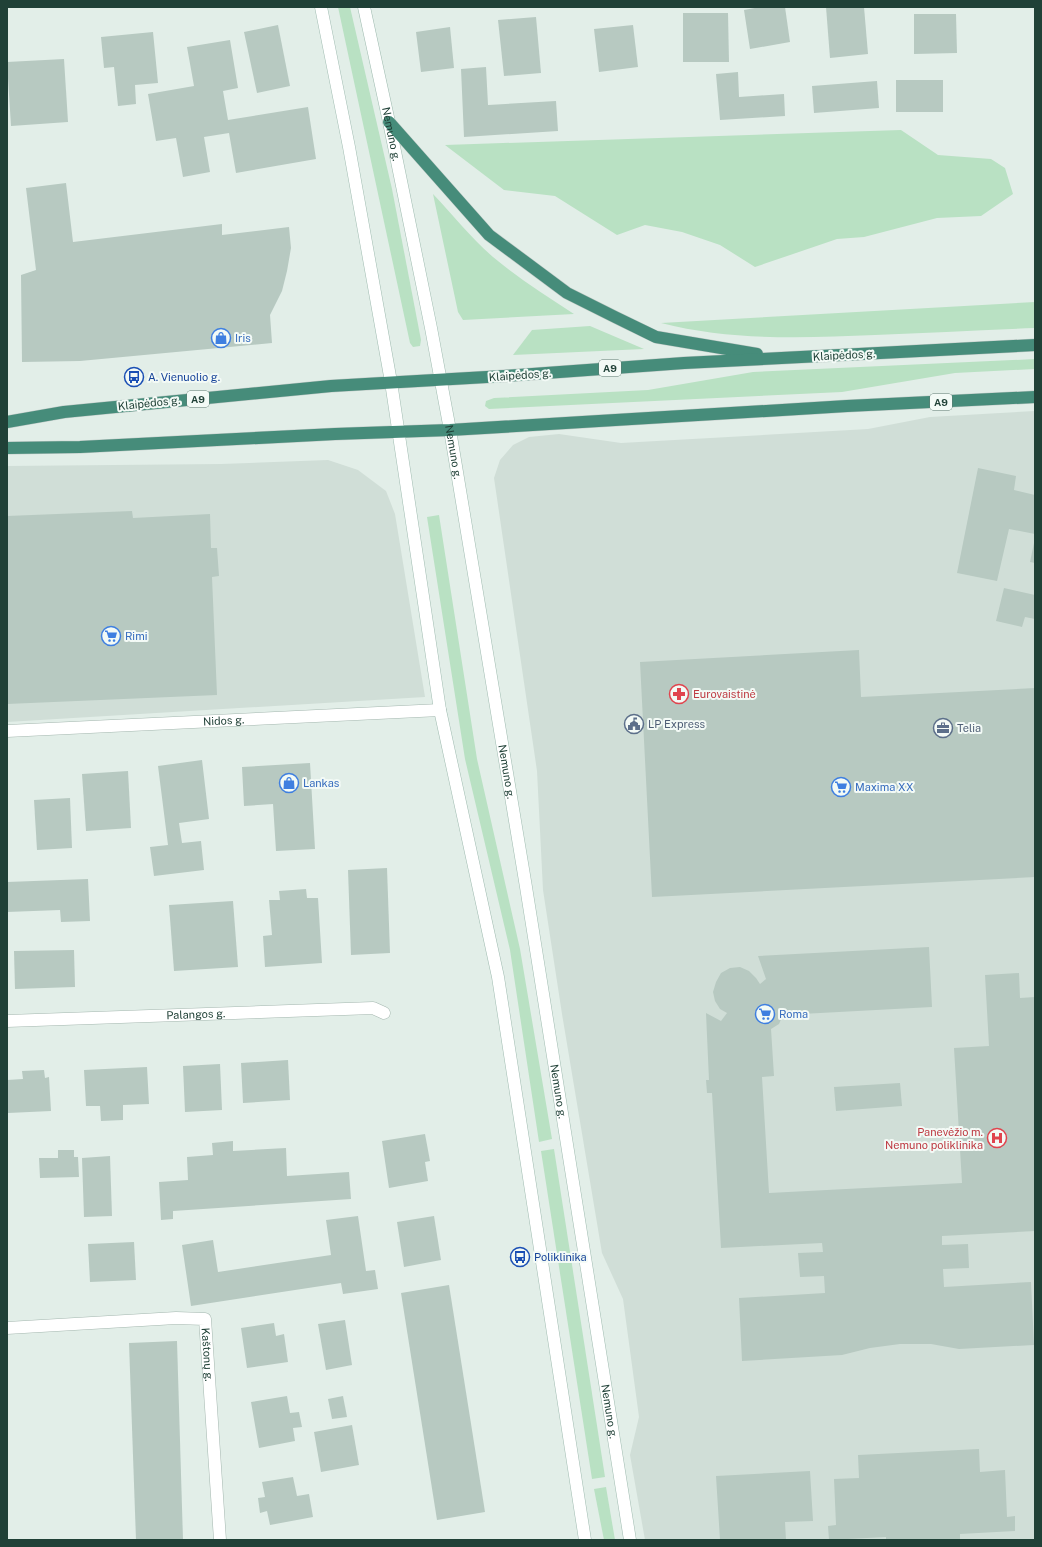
<svg xmlns="http://www.w3.org/2000/svg" width="1042" height="1547" viewBox="0 0 1042 1547" font-family="'Public Sans',sans-serif">
<style>
.built{fill:#d0ded7}
.green{fill:#b9e1c3}
.building{fill:#b7c9c1}
.lines{fill:none;stroke-linecap:round;stroke-linejoin:round}
.minor-casing{stroke:#a4b7af;stroke-width:13}
.secondary-casing{stroke:#9fbbb0;stroke-width:13}
.trunk-casing{stroke:#c1cac7;stroke-width:13}
.minor{stroke:#fff;stroke-width:12}
.secondary{stroke:#fff;stroke-width:12}
.trunk{stroke:#468c7a;stroke-width:12}
.labels{text-anchor:middle;dominant-baseline:central;stroke-width:4;stroke-linejoin:round;paint-order:stroke}
.shield{fill:#f3faf6;stroke:#5f7870;stroke-width:1}
.shield-label{font-size:10px;font-weight:bold;fill:#204137}
.street-label{font-size:11px;fill:#204137;stroke:#f3faf6}
.shop-label{font-size:11px;fill:#366cbe;stroke:#f3faf6;text-anchor:start}
.transit-label{font-size:11px;fill:#164399;stroke:#f3faf6;text-anchor:start}
.health-label{font-size:11px;fill:#be3a42;stroke:#f3faf6;text-anchor:start}
.service-label{font-size:11px;fill:#4e5e75;stroke:#f3faf6;text-anchor:start}
</style>
<rect width="100%" height="100%" fill="#e2eee8"/>
<g class="built">
<polygon points="1035,411 1035,1540 645,1540 630,1455 639,1417 623,1299 602,1253 562,1014 543,890 537,771 494,478 500,460 513,445 529,437 559,434 621,443 868,429 930,417"/>
<polygon points="328,460 358,470 386,491 395,514 425,697 7,722 7,466 221,464"/>
</g>
<g class="green">
<polygon points="338,7 350,7 392,189 421,340 420,346 413,347 410,343"/>
<polygon points="901,130 938,155 991,159 1005,168 1013,194 981,216 937,218 864,237 837,239 755,267 720,245 682,232 645,225 617,235 555,196 504,190 445,145"/>
<path d="M433 194C453 215 471 238 493 257 518 278 546 296 574 314L463 320 458 312Z"/>
<path d="M1035 302V328C982 330 928 333 875 335 803 338 731 341 661 323Z"/>
<polygon points="590,326 644,349 513,355 532,330"/>
<polygon points="1035,359 1035,369 955,373 842,392 489,409 485,406 486,401 494,398 648,390 753,372"/>
<polygon points="439,515 477,759 520,949 552,1139 539,1142 510,950 465,759 427,517"/>
<polygon points="554,1149 605,1477 592,1479 541,1151"/>
<polygon points="606,1487 615,1540 604,1540 594,1489"/>
</g>
<g class="building">
<polygon points="760,7 785,7 790,42 750,49 744,10"/>
<polygon points="826,7 864,7 868,54 830,58"/>
<polygon points="683,13 728,13 729,62 683,62"/>
<polygon points="914,14 956,14 957,53 914,54"/>
<polygon points="536,17 541,73 504,76 498,20"/>
<polygon points="278,25 290,86 257,93 244,32"/>
<polygon points="633,25 638,67 599,72 594,29"/>
<polygon points="450,27 454,68 421,72 416,32"/>
<polygon points="153,32 158,83 135,85 136,104 118,106 114,67 104,68 101,37"/>
<polygon points="230,40 238,88 223,91 228,120 308,107 316,159 236,173 229,133 204,137 210,172 183,177 176,138 156,141 148,94 194,86 187,47"/>
<polygon points="64,59 68,122 11,126 7,62"/>
<polygon points="486,67 488,105 556,101 558,131 464,137 461,69"/>
<polygon points="738,72 739,97 784,94 785,116 720,120 716,74"/>
<rect x="896" y="80" width="47" height="32"/>
<polygon points="877,81 879,108 814,113 812,86"/>
<polygon points="66,183 73,242 222,224 222,235 289,227 291,248 287,271 282,291 270,315 272,343 80,361 22,362 21,275 36,270 26,188"/>
<polygon points="978,468 1016,476 1014,490 1035,495 1035,534 1009,529 997,581 957,573"/>
<polygon points="132,511 133,518 210,514 211,548 217,548 219,576 212,577 217,695 7,704 7,516"/>
<polygon points="1034,543 1035,543 1035,563 1030,562"/>
<polygon points="1004,588 1035,595 1035,619 1025,617 1022,627 996,621"/>
<polygon points="859,650 861,697 1035,688 1035,877 652,897 640,662"/>
<polygon points="202,760 209,819 179,823 182,843 201,841 204,870 154,876 150,847 168,845 158,766"/>
<polygon points="310,763 315,849 276,851 273,804 244,806 242,767"/>
<polygon points="128,771 131,828 86,831 82,774"/>
<polygon points="70,798 72,848 37,850 34,800"/>
<polygon points="387,868 390,953 351,955 348,870"/>
<polygon points="88,879 90,921 61,922 60,910 7,912 7,882"/>
<polygon points="306,889 307,898 318,898 322,963 265,967 263,936 272,935 269,900 280,900 279,891"/>
<polygon points="233,901 238,967 174,971 169,905"/>
<polygon points="929,947 932,1007 783,1015 779,1024 771,1029 774,1076 762,1077 769,1193 962,1183 954,1048 989,1046 985,975 1019,973 1020,998 1035,997 1035,1231 942,1236 942,1245 968,1244 969,1268 943,1269 944,1287 1031,1282 1034,1345 959,1349 931,1344 900,1344 870,1348 842,1355 742,1361 739,1298 825,1293 824,1276 800,1277 798,1253 823,1252 822,1243 721,1248 712,1093 707,1093 706,1080 709,1080 706,1013 721,1021 727,1013 720,1009 715,1001 713,992 716,982 721,973 730,968 740,967 749,971 756,978 760,984 766,979 758,956"/>
<polygon points="74,950 75,987 15,989 14,951"/>
<polygon points="288,1060 290,1100 243,1103 241,1063"/>
<polygon points="220,1064 222,1110 185,1112 183,1066"/>
<polygon points="147,1067 149,1104 123,1105 123,1120 101,1121 100,1106 86,1106 84,1070"/>
<polygon points="44,1070 45,1078 49,1077 51,1111 8,1113 7,1080 23,1079 22,1071"/>
<polygon points="900,1083 902,1106 836,1111 834,1087"/>
<polygon points="425,1134 430,1161 425,1162 428,1181 389,1188 382,1141"/>
<polygon points="233,1141 233,1151 286,1148 287,1176 349,1172 351,1199 173,1211 173,1219 161,1220 159,1182 188,1180 187,1157 213,1155 212,1143"/>
<polygon points="58,1150 74,1150 74,1157 78,1157 79,1177 40,1178 39,1158 58,1158"/>
<polygon points="110,1156 112,1216 84,1217 82,1158"/>
<polygon points="358,1216 366,1271 375,1270 378,1289 343,1294 341,1283 191,1306 182,1245 213,1240 218,1272 331,1255 326,1220"/>
<polygon points="434,1216 441,1260 404,1267 397,1222"/>
<polygon points="134,1242 136,1280 90,1282 88,1244"/>
<polygon points="449,1285 485,1512 437,1520 401,1293"/>
<polygon points="345,1320 352,1365 326,1370 318,1324"/>
<polygon points="274,1323 276,1336 284,1334 288,1362 247,1368 241,1328"/>
<polygon points="177,1341 183,1540 136,1540 129,1343"/>
<polygon points="287,1396 290,1413 299,1412 302,1427 293,1428 295,1441 259,1448 251,1402"/>
<polygon points="343,1396 347,1417 332,1419 328,1399"/>
<polygon points="352,1425 359,1465 321,1472 314,1432"/>
<polygon points="979,1449 980,1472 1005,1470 1007,1517 1015,1516 1015,1531 960,1534 960,1540 886,1540 886,1537 829,1540 828,1526 836,1525 834,1479 859,1478 858,1455"/>
<polygon points="810,1471 813,1521 785,1522 786,1540 720,1540 716,1476"/>
<polygon points="293,1477 297,1496 309,1494 313,1517 270,1525 267,1511 260,1513 258,1498 265,1497 262,1482"/>
</g>
<g class="lines">
<defs>
<g id="minor">
<path id="s1" d="M7 731 440 710"/>
<path id="s2" d="M7 1021 373 1008 384 1013"/>
<path id="s3" d="M7 1328 176 1318 205 1319 220 1540"/>
</g>
<g id="secondary">
<polyline points="321,7 349,147 391,382 440,710 498,977 585,1540"/>
<path id="s4" d="M364 7 389 122 431 328 450 430 526 887 630 1540"/>
</g>
<g id="trunk">
<polyline points="389,122 489,235 567,293 615,317 656,337 757,354"/>
<polyline points="7,422 64,412 331,386 504,376 684,363 1035,345"/>
<polyline points="7,448 80,447 335,434 450,430 847,406 1035,397"/>
</g>
</defs>
<use href="#minor" class="minor-casing"/>
<use href="#secondary" class="secondary-casing"/>
<use href="#trunk" class="trunk-casing"/>
<use href="#minor" class="minor"/>
<use href="#secondary" class="secondary"/>
<use href="#trunk" class="trunk"/>
</g>
<defs>
<symbol id="shop-ring" viewBox="-11 -11 22 22"><circle r="9.5" fill="#f3faf6" stroke="#3f7fe0" stroke-width="1.5"/><path d="M-5-2.5h2.3a2.7 3.5 0 0 1 5.4 0H5L5.5 6h-11ZM-1.5-2.5h3a1.5 2.3 0 0 0-3 0Z" fill="#3f7fe0"/></symbol>
<symbol id="bus-ring" viewBox="-11 -11 22 22"><circle r="9.5" fill="#f3faf6" stroke="#1a4fb4" stroke-width="1.5"/><path d="M-5-6H5V4H4V6H2V4H-2V6H-4V4H-5ZM-3.5-4V0h7V-4ZM-3.5 1.2v1.5H-2V1.2ZM2 1.2v1.5H3.5V1.2Z" fill="#1a4fb4"/></symbol>
<symbol id="supermarket-ring" viewBox="-11 -11 22 22"><circle r="9.5" fill="#f3faf6" stroke="#3f7fe0" stroke-width="1.5"/><path d="M-6-5.5h2.5l.6 2H6L4.5 2H-2.5L-4.4-4H-6ZM-1.5 3.2a1.3 1.3 0 1 0 .1 0ZM3 3.2a1.3 1.3 0 1 0 .1 0Z" fill="#3f7fe0"/></symbol>
<symbol id="pharmacy-ring" viewBox="-11 -11 22 22"><circle r="9.5" fill="#f3faf6" stroke="#e0444e" stroke-width="1.5"/><path d="M-2-6h4v4h4v4h-4v4h-4v-4h-4v-4h4Z" fill="#e0444e"/></symbol>
<symbol id="civic-ring" viewBox="-11 -11 22 22"><circle r="9.5" fill="#f3faf6" stroke="#5c6f8a" stroke-width="1.5"/><path d="M-.6-6.5H3V-4.5H.6V-3L4-1V1h2V6H-6V1h2V-1L-.6-3ZM-1.2 2.5V6h2.4V2.5Z" fill="#5c6f8a"/></symbol>
<symbol id="office-ring" viewBox="-11 -11 22 22"><circle r="9.5" fill="#f3faf6" stroke="#5c6f8a" stroke-width="1.5"/><path d="M-6-3h4V-5.5h4V-3h4V5H-6ZM-1-4.5V-3h2v-1.5ZM-6 0V1H6V0Z" fill="#5c6f8a"/></symbol>
<symbol id="hospital-ring" viewBox="-11 -11 22 22"><circle r="9.5" fill="#f3faf6" stroke="#e0444e" stroke-width="1.5"/><path d="M-5-5h3v3.5h4V-5h3V5h-3V1.5h-4V5h-3Z" fill="#e0444e"/></symbol>
</defs>
<g fill-rule="evenodd">
<use href="#shop-ring" x="210" y="327" width="22" height="22"/>
<use href="#bus-ring" x="123" y="366" width="22" height="22"/>
<use href="#supermarket-ring" x="100" y="625" width="22" height="22"/>
<use href="#pharmacy-ring" x="668" y="683" width="22" height="22"/>
<use href="#civic-ring" x="623" y="713" width="22" height="22"/>
<use href="#office-ring" x="932" y="717" width="22" height="22"/>
<use href="#shop-ring" x="278" y="772" width="22" height="22"/>
<use href="#supermarket-ring" x="830" y="776" width="22" height="22"/>
<use href="#supermarket-ring" x="754" y="1003" width="22" height="22"/>
<use href="#hospital-ring" x="986" y="1127" width="22" height="22"/>
<use href="#bus-ring" x="509" y="1246" width="22" height="22"/>
</g>
<g class="labels">
<g class="shield">
<rect x="599" y="360" width="22" height="16" rx="3"/>
<rect x="187" y="391" width="22" height="16" rx="3"/>
<rect x="930" y="394" width="22" height="16" rx="3"/>
</g>
<g class="shield-label">
<text x="610" y="368">A9</text>
<text x="198" y="399">A9</text>
<text x="941" y="402">A9</text>
</g>
<g class="street-label">
<text stroke="none"><textPath href="#s4" startOffset="130">Nemuno g.</textPath></text>
<text transform="translate(844 355) rotate(-3)">Klaipėdos g.</text>
<text transform="translate(520 375) rotate(-4)">Klaipėdos g.</text>
<text transform="translate(149 403) rotate(-6)">Klaipėdos g.</text>
<text stroke="none"><textPath href="#s4" startOffset="454">Nemuno g.</textPath></text>
<text stroke="none"><textPath href="#s1" startOffset="217">Nidos g.</textPath></text>
<text stroke="none"><textPath href="#s4" startOffset="778">Nemuno g.</textPath></text>
<text stroke="none"><textPath href="#s2" startOffset="189">Palangos g.</textPath></text>
<text stroke="none"><textPath href="#s4" startOffset="1102">Nemuno g.</textPath></text>
<text stroke="none"><textPath href="#s3" startOffset="234">Kaštonų g.</textPath></text>
<text stroke="none"><textPath href="#s4" startOffset="1426">Nemuno g.</textPath></text>
</g>
<g class="shop-label">
<text x="235" y="338">Iris</text>
<text x="125" y="636">Rimi</text>
<text x="303" y="783">Lankas</text>
<text x="855" y="787">Maxima XX</text>
<text x="779" y="1014">Roma</text>
</g>
<g class="transit-label">
<text x="148" y="377">A. Vienuolio g.</text>
<text x="534" y="1257">Poliklinika</text>
</g>
<g class="health-label">
<text x="693" y="694">Eurovaistinė</text>
<text x="983" y="1132" text-anchor="end">Panevėžio m.<tspan x="983" dy="13">Nemuno poliklinika</tspan></text>
</g>
<g class="service-label">
<text x="648" y="724">LP Express</text>
<text x="957" y="728">Telia</text>
</g>
</g>
<rect width="1042" height="1547" fill="none" stroke="#204137" stroke-width="16"/>
</svg>
